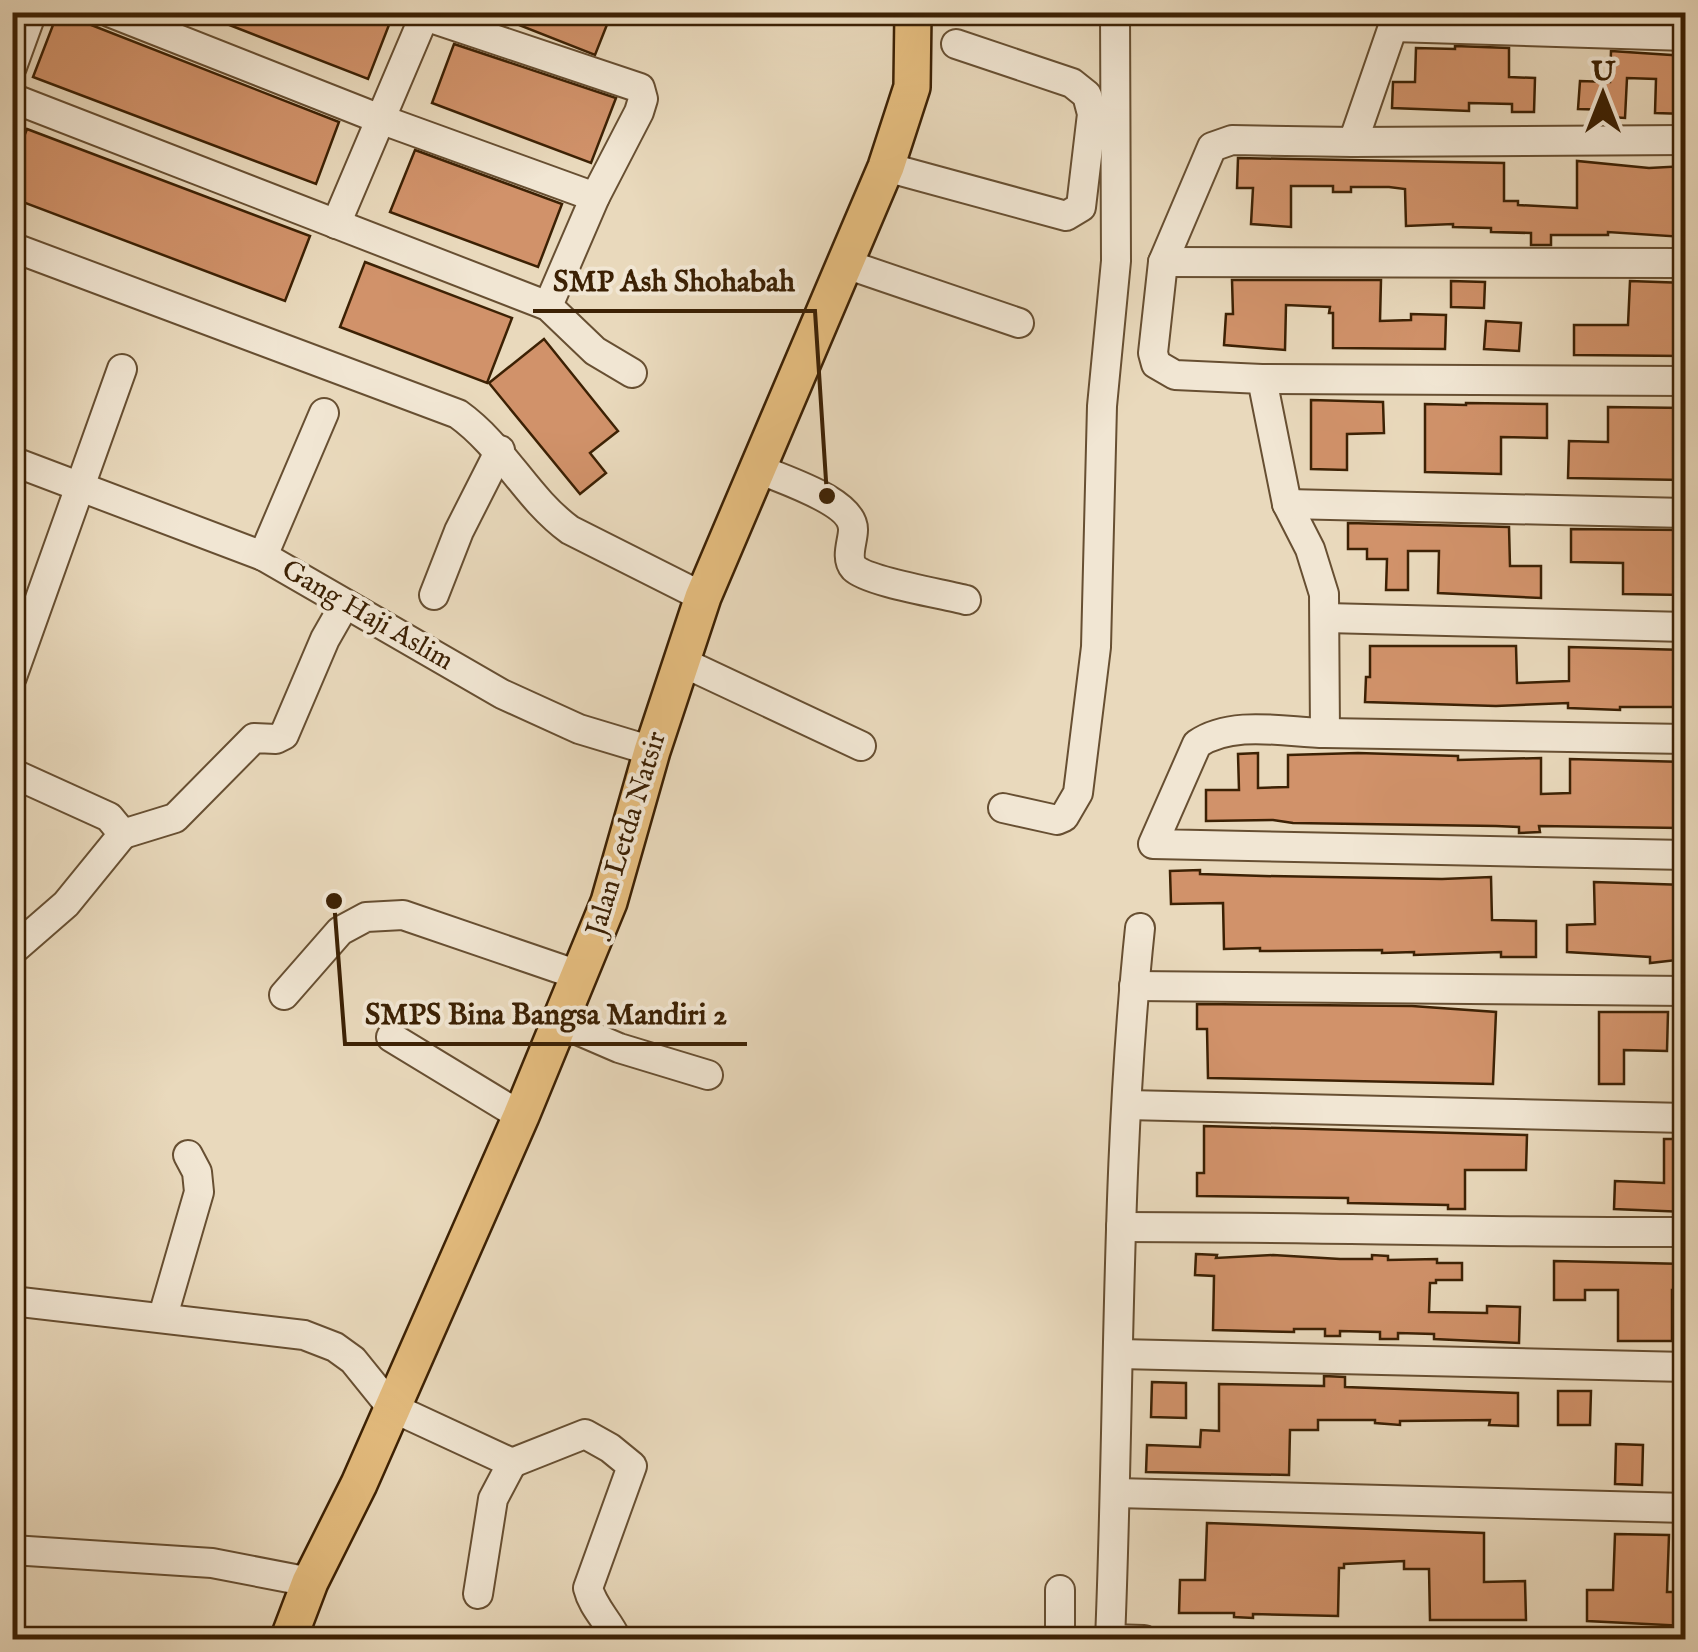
<svg xmlns="http://www.w3.org/2000/svg" width="1698" height="1652" viewBox="0 0 1698 1652" font-family="'IM FELL English',serif">
<style>
.building{fill:#d1926a;stroke:#3c2104;stroke-width:2.5}
.lines{fill:none;stroke-linecap:round;stroke-linejoin:round}
.minor-casing{stroke:#674f32;stroke-width:32}
.major-casing{stroke:#3c2104;stroke-width:40}
.minor{stroke:#f1e6d3;stroke-width:28}
.major{stroke:#e4bc7e;stroke-width:35}
.labels{text-anchor:middle;dominant-baseline:central;stroke-width:8;stroke-linejoin:round;paint-order:stroke}
.street-label{font-size:28px;fill:#3c2104;stroke:#f1e6d3}
.leader{fill:none;stroke:#3c2104;stroke-width:4}
.callout-dot{fill:#3c2104;stroke:#f1e6d3;stroke-width:4}
.callout-label{font-size:30px;text-anchor:middle;font-weight:bold;fill:#3c2104;stroke:#f1e6d3;stroke-width:8;stroke-linejoin:round;paint-order:stroke}
</style>
<rect width="100%" height="100%" fill="#e9d9bc"/>
<filter id="stains"><feTurbulence type="fractalNoise" baseFrequency=".002" numOctaves="4"/><feColorMatrix values="0 0 0 0 .2 0 0 0 0 .09 0 0 0 0 .02 0 0 0 .5 -.17"/></filter>
<radialGradient id="worn" r=".72"><stop offset=".6" stop-color="#630" stop-opacity="0"/><stop offset="1" stop-color="#630" stop-opacity=".3"/></radialGradient>
<g class="building">
<polygon points="58,12 339,122 316,184 33,77"/>
<polygon points="196,12 394,12 368,79"/>
<polygon points="486,12 612,12 595,55"/>
<polygon points="454,44 616,98 591,163 432,103"/>
<polygon points="1455,46 1509,48 1509,77 1535,78 1534,112 1512,112 1512,104 1469,103 1469,111 1392,108 1393,82 1415,82 1416,48 1455,49"/>
<polygon points="1611,51 1686,56 1686,114 1655,113 1656,79 1627,78 1625,118 1610,117 1611,110 1578,109 1580,81 1610,82"/>
<polygon points="27,129 310,236 285,301 12,198 12,167"/>
<polygon points="415,150 562,204 538,267 390,212"/>
<polygon points="1238,158 1504,163 1504,201 1518,201 1518,205 1577,208 1577,161 1649,168 1686,166 1684,237 1608,232 1608,235 1551,235 1551,245 1531,245 1531,233 1491,232 1491,228 1453,227 1453,224 1406,226 1405,189 1389,187 1351,187 1351,192 1333,192 1333,186 1291,186 1291,227 1251,224 1253,188 1237,188"/>
<polygon points="365,262 512,318 487,383 340,327"/>
<polygon points="1232,280 1381,280 1380,321 1411,320 1411,314 1446,315 1445,349 1333,348 1333,313 1329,313 1330,307 1286,305 1285,350 1224,345 1226,314 1233,314"/>
<polygon points="1451,281 1485,282 1484,308 1451,307"/>
<polygon points="1630,281 1686,283 1684,356 1574,355 1574,325 1628,325"/>
<polygon points="1486,321 1521,323 1519,351 1484,349"/>
<polygon points="544,339 618,431 590,453 606,473 580,494 489,383"/>
<polygon points="1311,400 1383,402 1384,433 1347,434 1347,470 1311,469"/>
<polygon points="1466,403 1547,404 1547,438 1501,437 1501,474 1425,472 1425,404 1466,405"/>
<polygon points="1608,407 1686,408 1683,480 1568,478 1569,441 1608,442"/>
<polygon points="1348,523 1509,527 1510,566 1541,566 1541,598 1438,593 1439,551 1408,551 1408,590 1386,590 1387,559 1367,559 1367,549 1348,549"/>
<polygon points="1571,529 1686,530 1686,595 1623,594 1623,563 1571,562"/>
<polygon points="1370,646 1516,646 1517,683 1569,681 1569,647 1686,650 1686,707 1620,707 1620,710 1568,708 1568,703 1496,706 1365,702 1366,677 1370,677"/>
<polygon points="1258,753 1258,788 1288,787 1288,755 1358,753 1458,756 1458,760 1541,758 1541,794 1570,793 1570,759 1686,762 1686,793 1680,793 1681,828 1539,826 1540,832 1519,833 1519,827 1496,826 1293,823 1273,820 1206,821 1206,790 1239,790 1238,754"/>
<polygon points="1200,870 1200,874 1264,876 1442,879 1491,877 1492,920 1536,921 1536,957 1501,957 1501,952 1414,955 1414,952 1382,953 1382,950 1260,951 1260,948 1224,949 1223,903 1171,904 1170,871"/>
<polygon points="1594,882 1686,885 1686,959 1650,963 1650,957 1567,952 1567,925 1595,924"/>
<polygon points="1197,1004 1412,1006 1496,1012 1493,1084 1208,1078 1207,1029 1197,1029"/>
<polygon points="1599,1012 1668,1012 1667,1051 1624,1050 1624,1084 1599,1084"/>
<polygon points="1204,1126 1527,1135 1526,1170 1465,1170 1465,1209 1448,1209 1448,1205 1348,1203 1348,1198 1197,1196 1197,1173 1204,1173"/>
<polygon points="1664,1139 1683,1139 1686,1212 1614,1209 1615,1181 1664,1183"/>
<polygon points="1196,1254 1217,1255 1216,1258 1273,1255 1340,1259 1372,1259 1372,1255 1388,1256 1388,1260 1437,1259 1437,1263 1462,1263 1462,1280 1436,1280 1436,1283 1430,1283 1429,1312 1487,1313 1487,1306 1520,1307 1519,1343 1434,1339 1434,1334 1398,1333 1398,1339 1380,1339 1380,1332 1340,1331 1340,1336 1325,1336 1325,1329 1294,1329 1294,1332 1213,1330 1214,1276 1195,1275"/>
<polygon points="1554,1261 1686,1264 1686,1290 1672,1290 1672,1341 1618,1341 1618,1290 1585,1290 1585,1300 1554,1300"/>
<polygon points="1324,1376 1345,1377 1345,1387 1518,1393 1518,1426 1489,1425 1490,1420 1400,1421 1400,1425 1375,1423 1375,1420 1318,1420 1318,1430 1290,1430 1289,1475 1146,1472 1147,1445 1200,1447 1201,1430 1219,1431 1219,1384 1324,1386"/>
<polygon points="1152,1382 1186,1383 1186,1418 1151,1417"/>
<polygon points="1558,1391 1591,1391 1590,1425 1558,1425"/>
<polygon points="1616,1444 1643,1445 1642,1485 1615,1484"/>
<polygon points="1207,1523 1484,1533 1484,1582 1525,1581 1526,1620 1430,1620 1429,1569 1404,1569 1404,1561 1344,1564 1344,1568 1339,1568 1338,1616 1253,1614 1253,1618 1234,1617 1234,1613 1179,1613 1180,1580 1205,1580"/>
<polygon points="1615,1534 1669,1535 1667,1592 1686,1592 1686,1626 1587,1621 1587,1590 1613,1590"/>
</g>
<g class="lines">
<defs>
<g id="minor">
<polyline points="109,12 380,119 595,197"/>
<polyline points="413,12 640,88 643,99 639,112 595,197 548,306"/>
<path d="M1398 12 1353 142 1232 140 1212 147 1163 262 1153 353 1156 364 1175 375 1262 379 1287 504 1310 549 1324 594 1325 733C1284 732 1232 720 1197 744L1153 844 1686 855"/>
<polyline points="1393,27 1686,36"/>
<polyline points="12,67 32,12"/>
<polyline points="12,98 548,306 595,351 632,373"/>
<polyline points="1353,142 1686,140"/>
<polyline points="886,167 1066,216 1081,207 1092,114 1087,95 1072,83 956,44"/>
<polyline points="336,224 426,12"/>
<path d="M12 247 458 414C504 447 526 498 570 530L703 597"/>
<polyline points="1163,262 1686,263"/>
<polyline points="846,264 1019,323"/>
<polyline points="1262,379 1686,381"/>
<polyline points="12,461 263,556 502,694 579,729 652,751"/>
<path d="M759 469C783 480 854 501 853 530 853 541 845 558 854 568 868 582 944 594 966 600"/>
<polyline points="1287,504 1686,513"/>
<polyline points="263,556 324,413"/>
<polyline points="434,595 459,531 500,450"/>
<polyline points="1326,618 1686,627"/>
<polyline points="680,661 861,746"/>
<polyline points="12,677 122,369"/>
<polyline points="1325,733 1686,739"/>
<polyline points="12,773 109,817 123,834 66,904 12,951"/>
<polyline points="1003,808 1057,820 1064,817 1078,793 1096,647 1102,406 1116,261 1115,12"/>
<polyline points="123,834 175,818 254,738 276,739 284,735 325,639 345,604"/>
<polyline points="1134,986 1686,991"/>
<polyline points="284,995 340,931 366,917 403,915 581,976"/>
<polyline points="561,1023 619,1048 708,1075"/>
<polyline points="391,1037 521,1116"/>
<polyline points="1127,1105 1686,1118"/>
<path d="M1121 1227C1309 1227 1497 1233 1686 1232"/>
<path d="M12 1301 304 1335 335 1347 353 1360 391 1407 512 1463 585 1434 610 1448 632 1466 588 1588C593 1608 608 1620 617 1640"/>
<polyline points="163,1316 199,1192 197,1172 188,1155"/>
<polyline points="1119,1354 1686,1367"/>
<polyline points="1116,1493 1686,1508"/>
<polyline points="12,1550 212,1563 310,1582"/>
<polyline points="478,1594 493,1499 512,1463"/>
<polyline points="1110,1639 1144,1640"/>
<polyline points="1060,1640 1060,1590"/>
<path d="M1110 1640C1120 1403 1115 1164 1140 928"/>
</g>
<polyline id="major" points="288,1640 310,1582 359,1484 521,1116 609,902 652,751 703,597 886,167 912,87 913,12"/>
</defs>
<use href="#minor" class="minor-casing"/>
<use href="#major" class="major-casing"/>
<use href="#minor" class="minor"/>
<use href="#major" class="major"/>
</g>
<g class="labels">
<g class="street-label">
<text transform="translate(367 616) rotate(30)">Gang Haji Aslim</text>
<text transform="translate(627 834) rotate(-73)">Jalan Letda Natsir</text>
</g>
</g>
<path class="leader" d="M827 496L815 311H533M334 901L345 1044H747"/>
<g class="callout-dot">
<circle cx="827" cy="496" r="10"/>
<circle cx="334" cy="901" r="10"/>
</g>
<g class="callout-label">
<text x="674" y="291">SMP Ash Shohabah</text>
<text x="546" y="1024">SMPS Bina Bangsa Mandiri 2</text>
</g>
<rect width="1698" height="1652" fill="none" stroke="#e9d9bc" stroke-width="50"/>
<rect x="15" y="15" width="1668" height="1622" fill="none" stroke="#3c2104" stroke-width="5"/>
<rect x="25" y="25" width="1648" height="1602" fill="none" stroke="#3c2104" stroke-width="2.5"/>
<g transform="translate(1603 95)" stroke="#f1e6d3" stroke-width="8" paint-order="stroke">
<path d="M0-8L18 38L0 25L-18 38Z" fill="#3c2104"/>
<text y="-15" font-size="28" font-weight="bold" text-anchor="middle" fill="#3c2104">U</text>
</g>
<rect width="100%" height="100%" filter="url(#stains)"/>
<rect width="100%" height="100%" fill="url(#worn)"/>
</svg>
